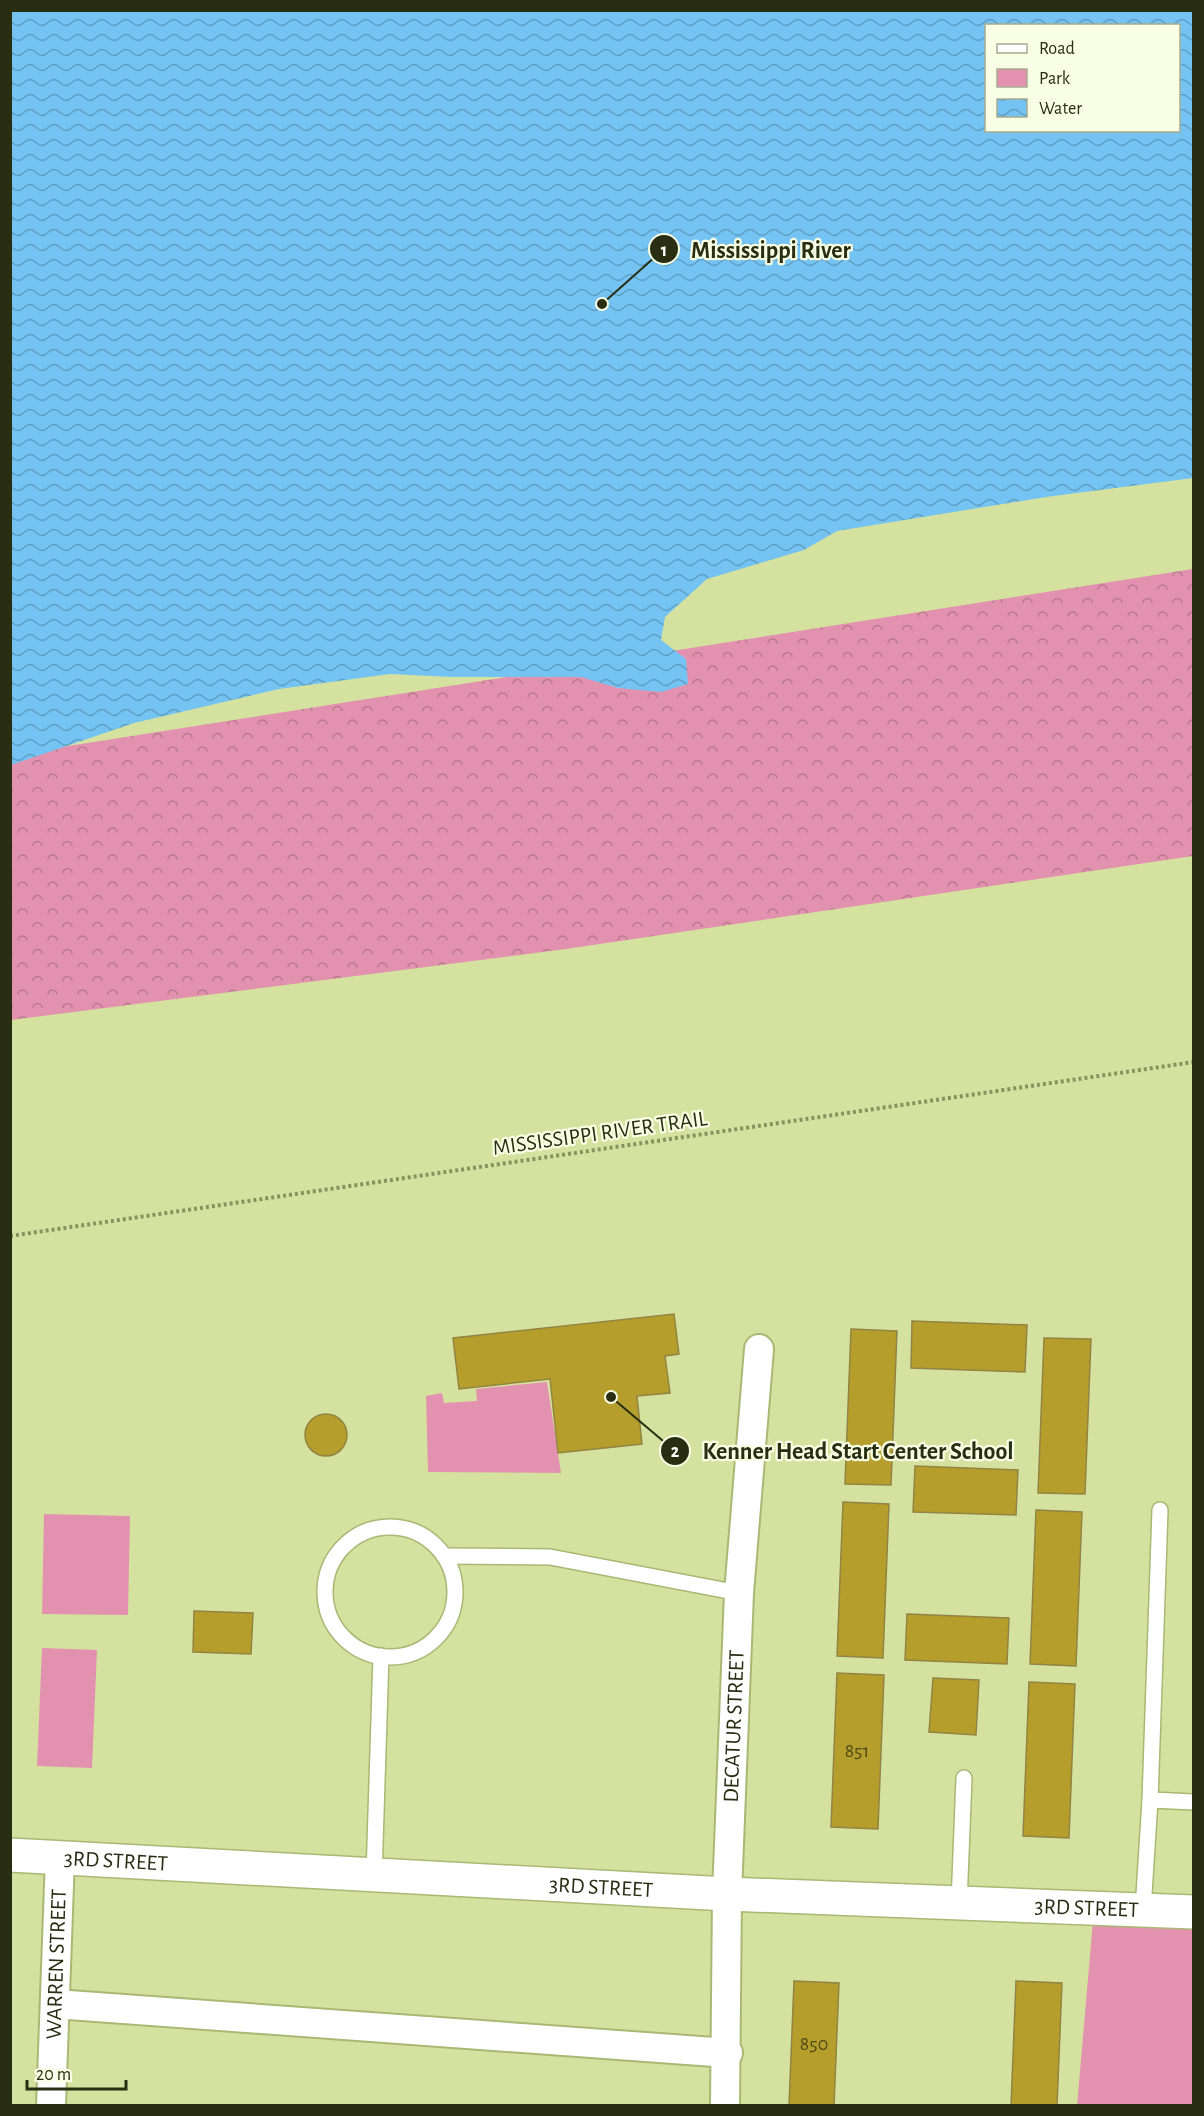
<svg xmlns="http://www.w3.org/2000/svg" width="1204" height="2116" viewBox="0 0 1204 2116" font-family="'Alegreya Sans',sans-serif">
<style>
.green{fill:#e292ae}
.forest{fill:url(#forest-crowns)}
.water{fill:url(#water-waves);fill-rule:evenodd}
.building{fill:#b59e2b;stroke:#928442;stroke-width:1.5}
.lines{fill:none;stroke-linecap:round;stroke-linejoin:round}
.lane-casing{stroke:#aab775;stroke-width:18}
.street-casing{stroke:#aab775;stroke-width:32}
.secondary-casing{stroke:#aab775;stroke-width:36}
.path{stroke:#889260;stroke-width:4;stroke-dasharray:3 3;stroke-linecap:butt}
.lane{stroke:#fff;stroke-width:15}
.street{stroke:#fff;stroke-width:28}
.secondary{stroke:#fff;stroke-width:33}
.labels{text-anchor:middle;dominant-baseline:central;stroke-width:4.5;stroke-linejoin:round;paint-order:stroke}
.number-label{font-size:20px;fill:#4c4a19}
.street-label{font-size:22px;fill:#292e13;stroke:#f9ffe4}
.leader{fill:none;stroke:#292e13;stroke-width:2}
.callout-dot{fill:#292e13;stroke:#f9ffe4;stroke-width:2}
.mark-label{font-size:18px;text-anchor:middle;font-weight:bold;fill:#fff}
.callout-label{font-size:24px;text-anchor:middle;font-weight:bold;fill:#292e13;stroke:#f9ffe4;stroke-width:4.5;stroke-linejoin:round;paint-order:stroke}
</style>
<defs>
<pattern id="forest-crowns" width="20" height="18" patternUnits="userSpaceOnUse" patternTransform="scale(1.5)"><rect width="20" height="18" fill="#e292ae"/><path d="M2 6a3 3 0 1 1 6 0M12 15a3 3 0 1 1 6 0" fill="none" stroke="#b7788c"/></pattern>
<pattern id="water-waves" width="16" height="10" patternUnits="userSpaceOnUse" patternTransform="scale(1.5)"><rect width="16" height="10" fill="#74c3f3"/><path d="M0 5q4-4 8 0t8 0" fill="none" stroke="#5f9fc4"/></pattern>
</defs>
<rect width="100%" height="100%" fill="#d5e29f"/>
<g class="green">
<polygon points="547,1382 561,1473 428,1472 426,1396 442,1393 444,1403 477,1401 476,1389"/>
<polygon points="44,1514 130,1516 128,1615 42,1614"/>
<polygon points="42,1648 97,1650 92,1768 37,1766"/>
<polygon points="1094,1909 1193,1910 1193,2105 1077,2106"/>
</g>
<polygon class="forest" points="1193,569 1193,856 566,949 11,1020 11,755"/>
<path class="water" d="M10 11H1193V478L1046 497 837 531 804 550 707 579 665 617 661 640 686 659 688 684 661 692 618 688 581 677H452L390 674 279 689 134 723 11 765ZM986 26H1178V130H986Z"/>
<g class="building">
<polygon points="674,1314 679,1354 665,1356 670,1393 637,1396 642,1444 558,1453 550,1379 459,1389 453,1338"/>
<polygon points="912,1321 1027,1325 1025,1372 911,1368"/>
<polygon points="851,1329 897,1331 891,1485 845,1484"/>
<polygon points="1044,1338 1091,1339 1085,1494 1038,1493"/>
<circle cx="326" cy="1435" r="21"/>
<polygon points="915,1466 1018,1470 1016,1515 913,1512"/>
<polygon points="843,1502 889,1504 883,1658 837,1656"/>
<polygon points="1036,1510 1082,1512 1076,1666 1030,1664"/>
<polygon points="194,1611 253,1613 251,1654 193,1652"/>
<polygon points="907,1614 1009,1618 1007,1664 905,1660"/>
<polygon points="837,1673 884,1675 878,1829 831,1827"/>
<polygon points="933,1678 979,1680 976,1735 929,1732"/>
<polygon points="1029,1682 1075,1684 1069,1838 1023,1836"/>
<polygon points="794,1981 839,1983 834,2106 789,2106"/>
<polygon points="1016,1981 1062,1983 1057,2106 1011,2106"/>
</g>
<g class="lines">
<defs>
<g id="lane">
<circle cx="390" cy="1592" r="65"/>
<polyline points="444,1556 550,1557 739,1593"/>
<polyline points="1150,1800 1160,1510"/>
<polyline points="374,1876 381,1656"/>
<polyline points="959,1904 964,1778"/>
<polyline points="1143,1910 1150,1800 1194,1802"/>
</g>
<g id="street">
<polyline points="55,2004 728,2053"/>
<path id="s1" d="M51 2106 60 1857"/>
<path id="s2" d="M725 2106 727 1894 739 1593 759 1349"/>
</g>
<g id="secondary">
<path id="s3" d="M10 1855 727 1894 1194 1912"/>
</g>
</defs>
<use href="#lane" class="lane-casing"/>
<use href="#street" class="street-casing"/>
<use href="#secondary" class="secondary-casing"/>
<polyline class="path" points="10,1236 1194,1062"/>
<use href="#lane" class="lane"/>
<use href="#street" class="street"/>
<use href="#secondary" class="secondary"/>
</g>
<g class="labels">
<g class="number-label">
<text x="857" y="1751">851</text>
<text x="814" y="2044">850</text>
</g>
<g class="street-label">
<text transform="translate(600 1133) rotate(-8)">MISSISSIPPI RIVER TRAIL</text>
<text stroke="none"><textPath href="#s2" startOffset="380">DECATUR STREET</textPath></text>
<text stroke="none"><textPath href="#s3" startOffset="106">3RD STREET</textPath></text>
<text stroke="none"><textPath href="#s3" startOffset="592">3RD STREET</textPath></text>
<text stroke="none"><textPath href="#s3" startOffset="1078">3RD STREET</textPath></text>
<text stroke="none"><textPath href="#s1" startOffset="142">WARREN STREET</textPath></text>
</g>
</g>
<path class="leader" d="M602 304L664 249M611 1397L675 1451"/>
<g class="callout-dot">
<circle cx="602" cy="304" r="6"/>
<circle cx="611" cy="1397" r="6"/>
<circle cx="664" cy="249" r="15"/>
<circle cx="675" cy="1451" r="15"/>
</g>
<g class="mark-label">
<text x="664" y="256">1</text>
<text x="675" y="1457">2</text>
</g>
<g class="callout-label">
<text x="771" y="258">Mississippi River</text>
<text x="858" y="1459">Kenner Head Start Center School</text>
</g>
<rect width="1204" height="2116" fill="none" stroke="#292e13" stroke-width="24"/>
<rect x="985" y="24" width="195" height="108" fill="#f9ffe4" stroke="#a6ab90" stroke-width="1.5"/>
<rect x="997" y="44" width="30" height="9" fill="#ffffff" stroke="#a6ab90" stroke-width="1.5"/>
<text x="1039" y="54" font-size="18" fill="#292e13">Road</text>
<rect x="997" y="69" width="30" height="18" fill="#e292ae" stroke="#a6ab90" stroke-width="1.5"/>
<text x="1039" y="84" font-size="18" fill="#292e13">Park</text>
<rect x="997" y="99" width="30" height="18" fill="url(#water-waves)" stroke="#a6ab90" stroke-width="1.5"/>
<text x="1039" y="114" font-size="18" fill="#292e13">Water</text>
<path d="M27 2080v9h99v-9" fill="none" stroke="#292e13" stroke-width="3"/>
<text x="36" y="2080" font-size="18" fill="#292e13" stroke="#f9ffe4" stroke-width="4.5" paint-order="stroke">20 m</text>
</svg>
